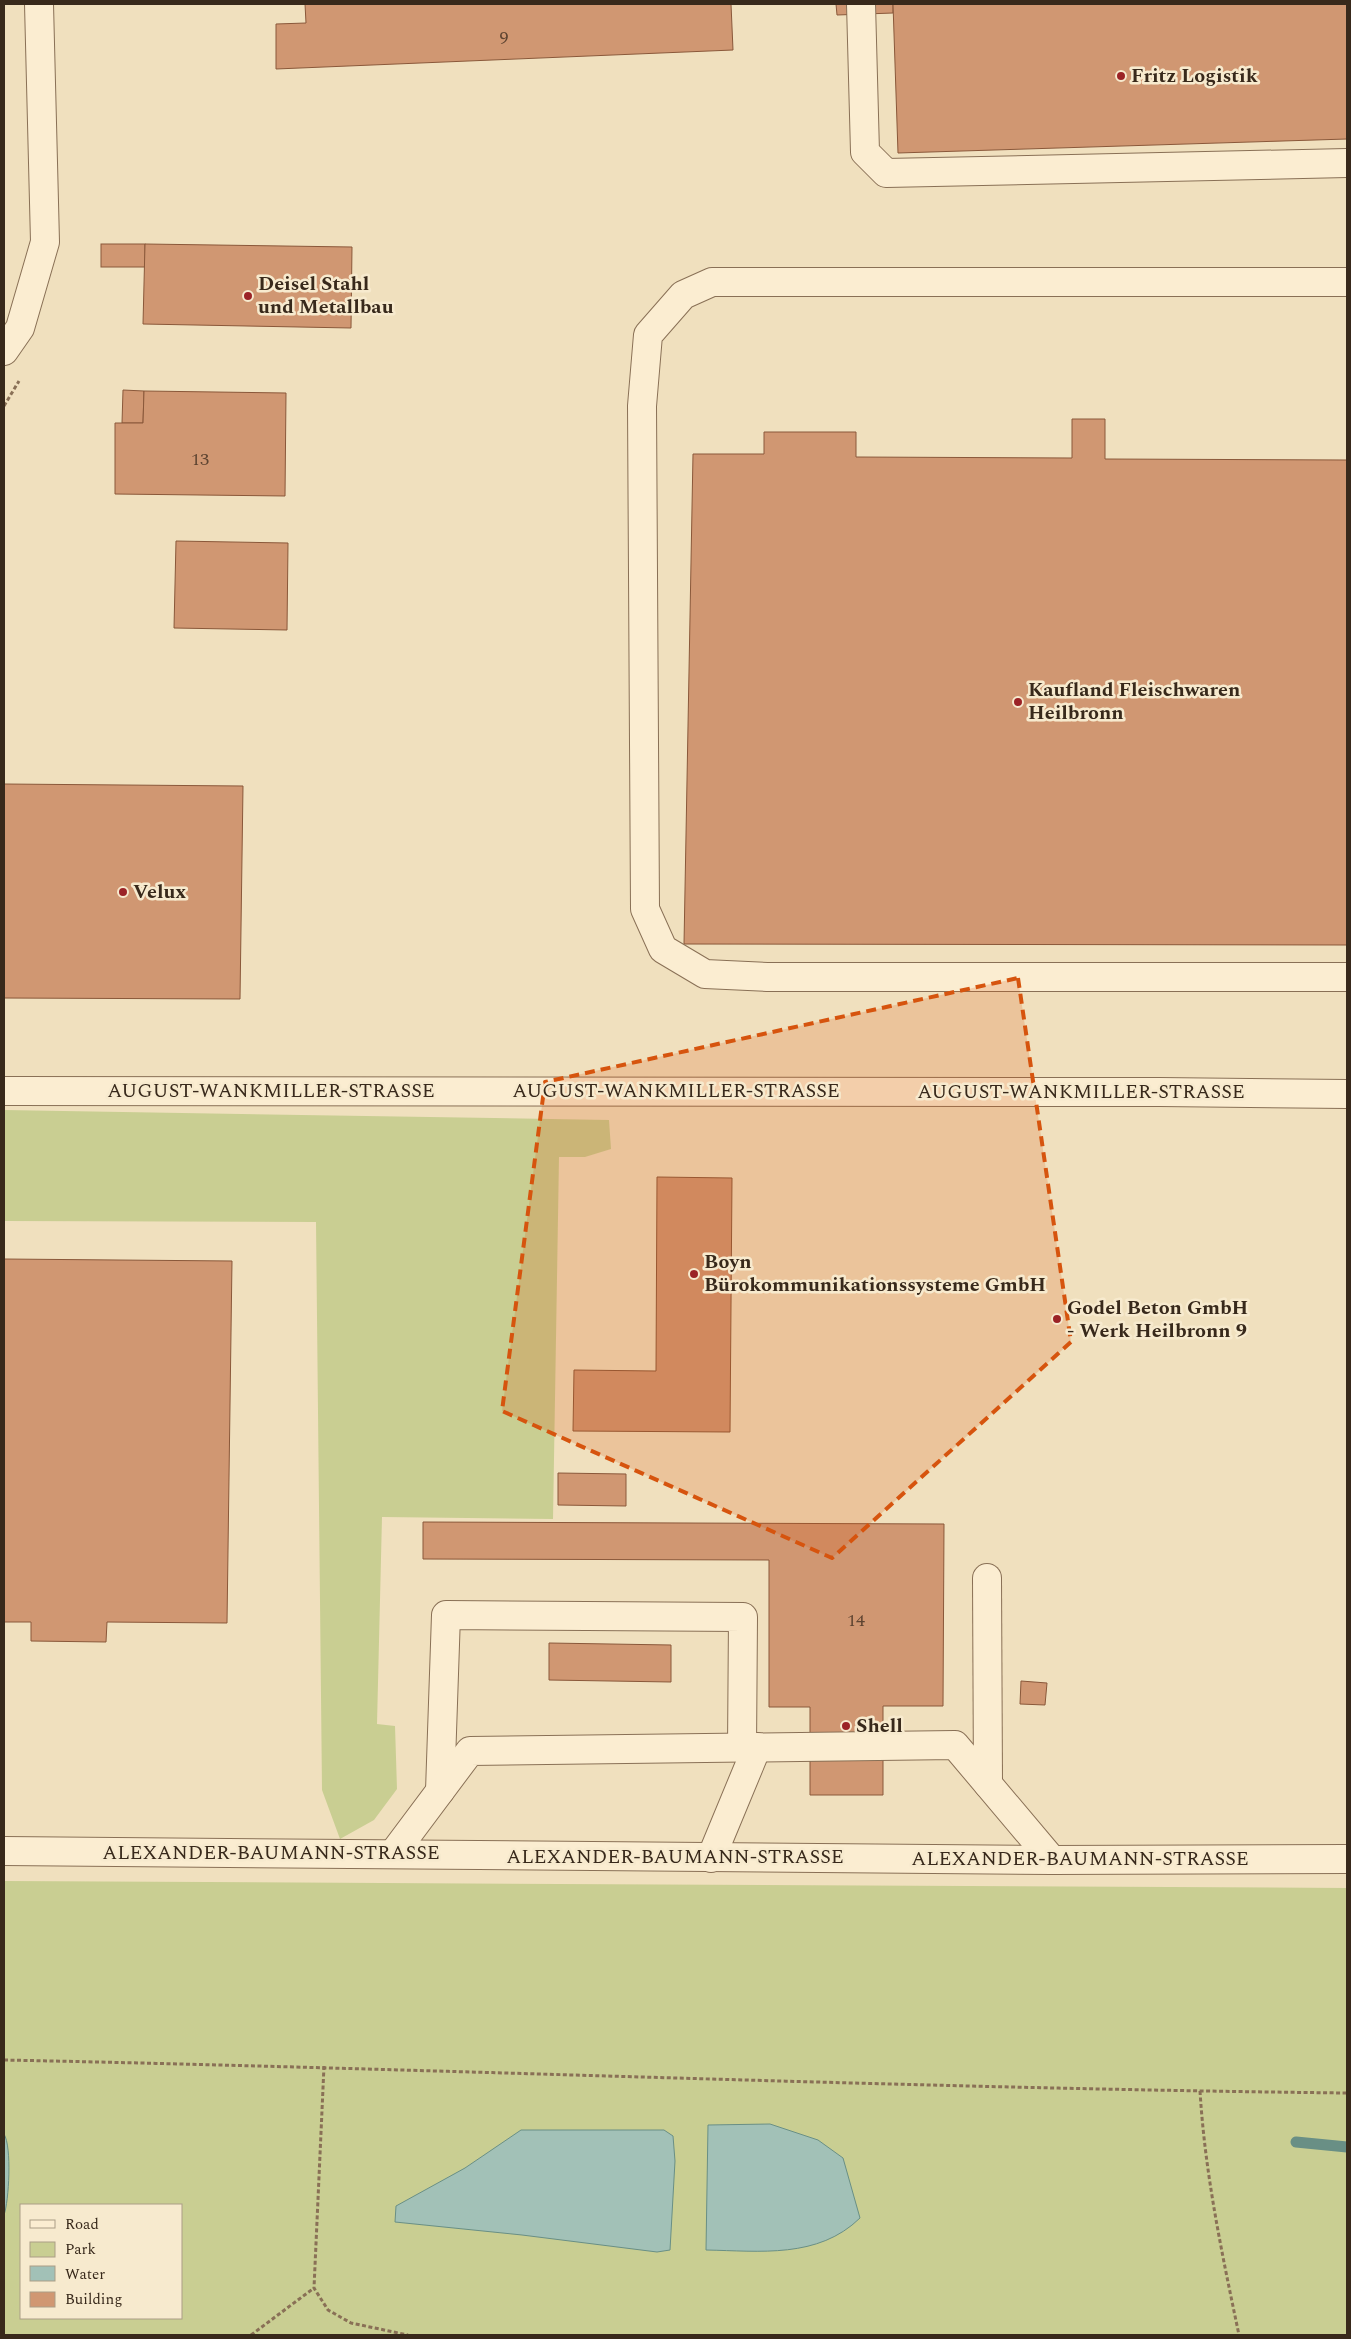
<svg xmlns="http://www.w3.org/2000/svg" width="1351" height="2339" viewBox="0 0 1351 2339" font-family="Spectral,serif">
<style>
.green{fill:#c9ce92;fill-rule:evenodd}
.water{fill:#a2c1b7;stroke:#698f85}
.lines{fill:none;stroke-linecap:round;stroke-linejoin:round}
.stream{stroke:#698f85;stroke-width:11}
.building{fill:#d09772;stroke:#8a583a}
.minor-casing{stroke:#897056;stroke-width:30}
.path{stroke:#897056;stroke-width:3;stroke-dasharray:4 2.5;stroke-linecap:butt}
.minor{stroke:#fbedd1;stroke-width:28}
.marked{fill:#d6540e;fill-opacity:0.2;stroke:#d6540e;stroke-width:4;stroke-dasharray:10 6;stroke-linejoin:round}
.poi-dot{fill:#9b2326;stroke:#f7eace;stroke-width:2}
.labels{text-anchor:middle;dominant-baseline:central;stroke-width:5;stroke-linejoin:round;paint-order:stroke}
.number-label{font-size:18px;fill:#5e4431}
.poi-label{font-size:20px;font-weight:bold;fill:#38291b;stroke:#f7eace;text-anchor:start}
.street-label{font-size:20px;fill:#38291b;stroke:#f7eace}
</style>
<rect width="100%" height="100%" fill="#f0e0be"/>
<g class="green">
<polygon points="4,1110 609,1120 611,1149 585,1157 559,1157 553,1519 382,1517 377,1724 395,1726 397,1789 374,1820 340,1839 322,1790 316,1222 4,1221"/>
<path d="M4 1881 1347 1888V2335H4ZM21 2205H181V2318H21Z"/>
</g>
<g class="water">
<path d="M770 2124 818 2140 843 2158 860 2218C818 2259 760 2251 706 2250L708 2125Z"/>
<polygon points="521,2130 664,2130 673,2136 675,2161 670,2250 657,2252 522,2235 395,2222 396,2206 465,2168"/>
<path d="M4 2134C12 2147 9 2201 4 2215Z"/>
</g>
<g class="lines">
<polyline class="stream" points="1296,2142 1347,2147"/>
</g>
<g class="building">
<polygon points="305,4 731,4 733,50 276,69 276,24 306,23"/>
<polygon points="836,4 893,4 893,13 837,15"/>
<polygon points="893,4 1347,4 1347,139 898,153"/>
<rect x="101" y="244" width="44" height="23"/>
<polygon points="145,244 352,247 351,328 143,324"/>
<polygon points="123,390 144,391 143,423 122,423"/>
<polygon points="144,391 286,393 285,496 115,494 115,423 143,423"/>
<polygon points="1072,419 1105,419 1105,459 1347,460 1347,945 684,944 693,454 764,454 764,432 856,432 856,457 1072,458"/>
<polygon points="176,541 288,543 287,630 174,628"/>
<polygon points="4,784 243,786 240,999 4,998"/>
<polygon points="657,1177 732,1178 730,1432 573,1431 574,1370 656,1371"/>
<polygon points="4,1259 232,1261 227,1623 107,1622 106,1642 31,1641 31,1622 4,1622"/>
<polygon points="558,1473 626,1474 626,1506 558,1505"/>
<polygon points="423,1522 944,1524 943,1706 883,1706 883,1795 810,1795 810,1707 769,1707 769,1560 423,1559"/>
<polygon points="549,1643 671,1645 671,1682 549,1680"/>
<polygon points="1021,1681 1047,1683 1045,1705 1020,1704"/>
</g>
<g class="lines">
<defs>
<g id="minor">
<polyline points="861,4 865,152 886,173 1347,163"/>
<polyline points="1347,282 712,282 683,295 648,335 642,406 645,909 663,949 705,974 767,977 1347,977"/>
<polyline points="4,351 20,328 45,242 39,4"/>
<polyline points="4,1091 1160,1092 1347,1094"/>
<polyline points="987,1578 988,1784"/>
<polyline points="440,1791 446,1615 743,1617 742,1748"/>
<polyline points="4,1851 1052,1860 1347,1859"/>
<polyline points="393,1854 470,1751 955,1745 1052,1860"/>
<polyline points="711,1858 757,1747"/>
</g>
</defs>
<use href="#minor" class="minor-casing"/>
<g class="path">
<polyline points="4,406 19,381"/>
<path d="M4 2060C452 2069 899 2088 1347 2093"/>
<polyline points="324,2066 314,2288 328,2310 351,2323 408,2335"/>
<path d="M1200 2091C1205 2174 1222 2254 1239 2335"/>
<polyline points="251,2335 314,2288"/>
</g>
<use href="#minor" class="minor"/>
</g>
<path class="marked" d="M1018 978 1071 1342 832 1558 502 1411 545 1082Z"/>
<g class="poi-dot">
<circle cx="1121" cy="76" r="5"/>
<circle cx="248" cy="296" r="5"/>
<circle cx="1018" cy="702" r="5"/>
<circle cx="123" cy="892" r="5"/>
<circle cx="694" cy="1274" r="5"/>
<circle cx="1057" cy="1319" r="5"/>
<circle cx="846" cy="1726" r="5"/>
</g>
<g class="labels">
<g class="number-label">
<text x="504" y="37">9</text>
<text x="200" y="459">13</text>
<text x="856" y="1620">14</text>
</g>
<g class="poi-label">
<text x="1131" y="76">Fritz Logistik</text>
<text x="258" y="284">Deisel Stahl<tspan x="258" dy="23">und Metallbau</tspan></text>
<text x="1028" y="690">Kaufland Fleischwaren<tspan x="1028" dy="23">Heilbronn</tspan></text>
<text x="133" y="892">Velux</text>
<text x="704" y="1262">Boyn<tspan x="704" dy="23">Bürokommunikationssysteme GmbH</tspan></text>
<text x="1067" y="1308">Godel Beton GmbH<tspan x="1067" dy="23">- Werk Heilbronn 9</tspan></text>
<text x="856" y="1726">Shell</text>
</g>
<g class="street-label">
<text x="271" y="1091">AUGUST-WANKMILLER-STRASSE</text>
<text x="676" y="1091">AUGUST-WANKMILLER-STRASSE</text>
<text x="1081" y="1092">AUGUST-WANKMILLER-STRASSE</text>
<text x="271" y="1853">ALEXANDER-BAUMANN-STRASSE</text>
<text x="675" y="1857">ALEXANDER-BAUMANN-STRASSE</text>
<text x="1080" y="1859">ALEXANDER-BAUMANN-STRASSE</text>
</g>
</g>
<rect width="1351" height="2339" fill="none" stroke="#38291b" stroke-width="10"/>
<rect x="20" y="2204" width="162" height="115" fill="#f7eace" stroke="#ab9d86"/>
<rect x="30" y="2220" width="25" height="8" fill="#fbedd1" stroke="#ab9d86"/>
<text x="65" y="2229" font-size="15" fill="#38291b">Road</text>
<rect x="30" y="2242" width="25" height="15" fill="#c9ce92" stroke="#ab9d86"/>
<text x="65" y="2254" font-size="15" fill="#38291b">Park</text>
<rect x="30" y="2266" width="25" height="15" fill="#a2c1b7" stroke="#ab9d86"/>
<text x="65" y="2279" font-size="15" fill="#38291b">Water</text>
<rect x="30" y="2292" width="25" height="15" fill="#d09772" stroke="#ab9d86"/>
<text x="65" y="2304" font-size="15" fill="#38291b">Building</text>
</svg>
